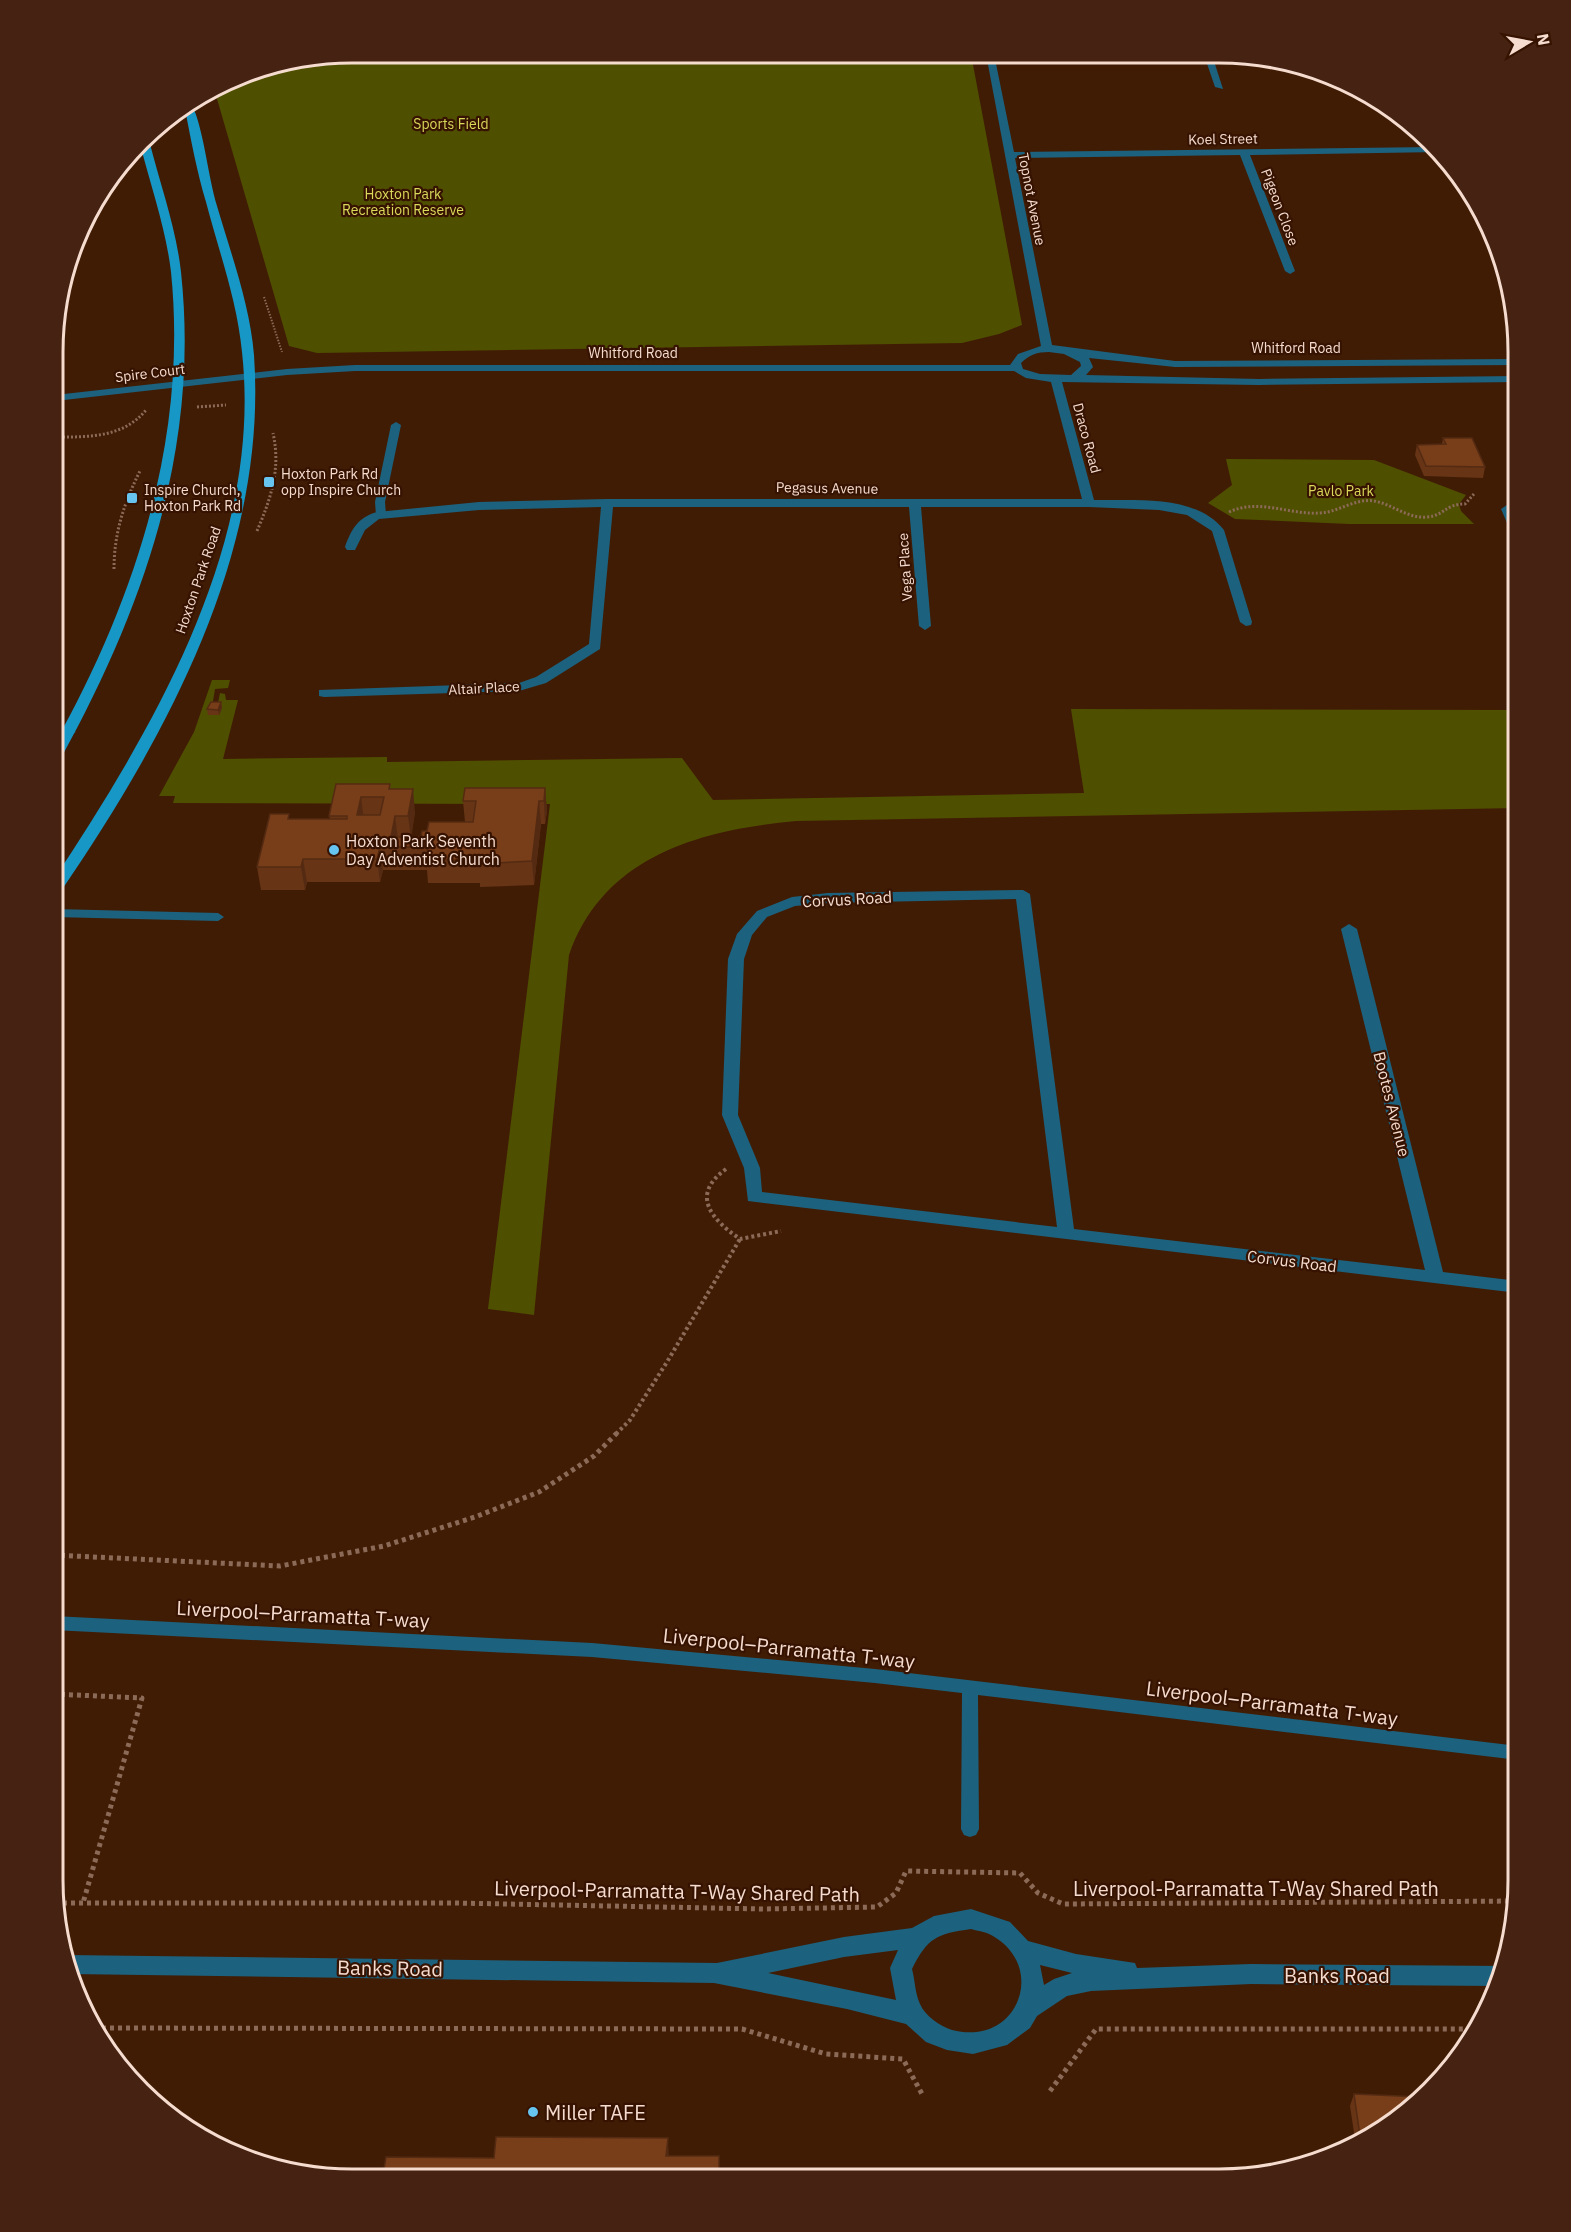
<svg xmlns="http://www.w3.org/2000/svg" width="1571" height="2232" viewBox="0 0 1571 2232" font-family="'IBM Plex Sans',sans-serif">
<style>
.green{fill:#4f4f00}
.lines{fill:none;stroke-linecap:round;stroke-linejoin:round}
.path-far3{stroke:#8b6a57;stroke-width:2;stroke-dasharray:1.5 1.5;stroke-linecap:butt}
.path-far2{stroke:#8b6a57;stroke-width:3;stroke-dasharray:2 2;stroke-linecap:butt}
.path-far1{stroke:#8b6a57;stroke-width:4;stroke-dasharray:3 3;stroke-linecap:butt}
.path{stroke:#8b6a57;stroke-width:5;stroke-dasharray:4 4;stroke-linecap:butt}
.service{fill:#1c627e;fill-rule:evenodd}
.minor{fill:#1c627e;fill-rule:evenodd}
.tertiary{fill:#1c627e;fill-rule:evenodd}
.primary{fill:#1697c5;fill-rule:evenodd}
.wall{fill:#673416}
.shaded-wall{fill:#542b12}
.building{fill:#783d19;stroke:#542b12;stroke-width:1.5;fill-rule:evenodd}
.poi-dot{fill:#66c4ef;stroke:#361200;stroke-width:2}
.labels{text-anchor:middle;dominant-baseline:central;stroke-width:4.5;stroke-linejoin:round;paint-order:stroke}
.far-park-label{font-size:14px;fill:#d9d95a;stroke:#361200}
.far-street-label{font-size:14px;fill:#f5dccf;stroke:#361200}
.far-poi-label{font-size:14px;fill:#f5dccf;stroke:#361200;text-anchor:start}
.poi-label{font-size:16px;fill:#f5dccf;stroke:#361200;text-anchor:start}
.street-label{font-size:16px;fill:#f5dccf;stroke:#361200}
.near-street-label{font-size:20px;fill:#f5dccf;stroke:#361200}
.near-poi-label{font-size:20px;fill:#f5dccf;stroke:#361200;text-anchor:start}
.rim{fill:none;stroke:#f5dccf;stroke-width:3}
</style>
<rect width="100%" height="100%" fill="#411c05"/>
<g class="green">
<polygon points="352,53 971,54 1022,325 999,334 962,343 317,353 289,346 215,92 255,69"/>
<polygon points="1226,459 1374,460 1466,495 1459,504 1461,511 1474,524 1349,524 1235,519 1208,503 1232,485"/>
<path d="M212 680H230L228 688 215 689 212 707 217 708 220 693 225 694 226 700H238L223 759 387 757V762L682 758 713 800 1084 793 1071 709 1518 710V808L796 821C701 830 604 855 569 955L534 1315 488 1309 550 804 173 803 175 796H159L194 732Z"/>
</g>
<g class="lines">
<polyline class="path-far3" points="264,297 282,352"/>
<g class="path-far2">
<polyline points="197,407 226,405"/>
<path d="M55 437C88 437 123 438 146 410"/>
<path d="M1229 512C1260 498 1288 515 1320 513 1339 512 1355 498 1374 501 1392 504 1408 519 1427 517 1444 516 1445 504 1465 504L1474 494"/>
<path d="M257 531C271 498 281 469 273 433"/>
<path d="M114 569C114 533 124 503 140 471"/>
</g>
<g class="path-far1">
<path d="M726 1169C690 1195 711 1219 740 1239L781 1231"/>
<polyline points="616,1434 630,1420 667,1362 740,1239"/>
</g>
<g class="path">
<polyline points="53,1555 280,1566 384,1546 475,1517 539,1492 594,1456 617,1433"/>
<polyline points="53,1694 142,1698 83,1903"/>
<polyline points="55,1903 455,1903 763,1909 877,1907 896,1893 906,1871 1020,1873 1038,1893 1063,1904 1518,1901"/>
<polyline points="94,2028 742,2029 826,2054 903,2059 922,2094"/>
<polyline points="1050,2091 1096,2029 1476,2029"/>
</g>
<g class="service">
<polygon points="396,422 401,425 385,502 386,515 381,518 376,515 375,502 391,425"/>
<polygon points="54,728 70,729 76,732 70,735 54,734"/>
<polygon points="54,909 218,913 224,917 218,921 54,917"/>
<polygon points="53,1616 592,1643 875,1669 1518,1746 1518,1760 978,1695 979,1829 976,1835 970,1837 964,1835 961,1829 962,1693 875,1683 592,1657 53,1630"/>
</g>
<g class="minor">
<path d="M986 54H994L1014 152 1434 147 1439 152 1250 155 1295 271 1290 274 1285 271 1240 155 1015 158 1052 345 1175 361 1518 359V365L1175 367 1089 358 1093 367 1086 375 1259 379 1518 376V382L1259 385 1062 382 1094 500C1135 501 1196 494 1224 530L1252 622 1251 625 1246 626 1240 622 1212 531 1187 515 1159 510 1089 507H921L931 626 925 630 919 626 909 507H613L600 649 546 683 519 691 324 697 319 696V690L519 683 536 677 589 644 601 507 479 510 379 519 365 530 355 550H347L345 547C351 530 358 517 377 512L479 502 607 499H1082L1051 382 1026 378 1014 371H355L287 375 55 401V395L287 369 355 365H1010L1018 354 1041 346ZM1049 352 1064 354 1080 362 1081 366 1071 375 1040 374 1023 369 1021 363C1029 355 1037 352 1049 352Z"/>
<polygon points="1204,55 1212,55 1223,89 1215,87"/>
<polygon points="1507,505 1511,506 1518,521 1518,538 1512,534 1501,509"/>
<path d="M1023 890 1030 894 1074 1229 1425 1270 1341 929 1349 924 1357 929 1443 1272 1518 1281V1293L748 1201 744 1168 722 1115 728 959 737 934 757 911 792 897 828 893ZM1016 899 1057 1227 762 1192 760 1168 738 1115 744 959 752 935 767 917 795 906 828 903Z"/>
</g>
<path class="tertiary" d="M971 1909 1010 1922 1028 1941 1076 1954 1135 1963 1137 1968 1251 1964 1505 1966 1498 1986 1251 1984 1091 1991 1067 1996 1037 2016 1030 2028 1007 2045 973 2054 947 2050 926 2042 906 2024 847 2009 714 1983 70 1974 64 1955 717 1963 844 1937 912 1928 934 1916ZM971 1929C978 1931 987 1932 993 1936 1048 1968 1017 2047 952 2030 940 2026 925 2016 920 2004 915 1994 915 1980 912 1969 928 1937 937 1934 971 1929ZM898 1950 890 1968 896 2000 768 1973 844 1957ZM1040 1965 1072 1973 1054 1979 1044 1985Z"/>
<g class="primary">
<path d="M192 105C204 130 208 177 217 206 231 254 250 305 254 355 268 552 167 736 59 894L54 895V879C155 726 263 543 242 352 237 300 219 252 206 202 197 172 191 140 185 109Z"/>
<path d="M146 138 149 140C160 184 176 227 181 272 200 448 144 607 61 758L54 762V745C135 600 188 439 171 272 166 229 151 187 140 144Z"/>
</g>
</g>
<g class="wall">
<polygon points="1443,438 1485,467 1483,478 1424,476 1415,455 1417,445 1442,444"/>
<polygon points="221,702 222,708 219,715 208,715 207,709"/>
<polygon points="336,784 390,784 390,789 415,812 411,837 421,837 427,831 465,822 463,801 545,788 547,811 545,824 541,824 534,885 480,887 480,883 428,883 427,870 383,870 380,882 307,882 305,890 261,890 257,867 290,819 330,819 329,816"/>
<polygon points="1354,2094 1416,2105 1356,2146 1350,2106"/>
</g>
<g class="shaded-wall">
<polygon points="221,702 222,708 219,715 218,710"/>
<polygon points="545,788 547,811 545,824 544,801"/>
<polygon points="413,789 415,812 411,839 408,816"/>
<polygon points="361,797 364,820 357,815"/>
<polygon points="539,801 541,824 534,885 532,861"/>
<polygon points="395,816 398,839 391,837"/>
<polygon points="380,847 383,870 380,882 377,859"/>
<polygon points="303,859 307,882 305,890 301,867"/>
<polygon points="668,2138 669,2160 666,2156"/>
</g>
<g class="building">
<polygon points="1443,438 1472,438 1485,467 1426,466 1417,445 1446,444"/>
<polygon points="211,702 221,702 218,710 207,709"/>
<path d="M336 784H390L389 789H413L408 816H395L391 837H421L422 831H427L429 822H473L476 801H463L465 788H545L544 801H539L532 861 478 864V860H426L428 847H380L377 859H303L301 867H257L270 814H289L288 819H347V816H329ZM361 797H384L380 815H357Z"/>
<polygon points="1354,2094 1421,2097 1422,2099 1416,2105 1361,2143"/>
<polygon points="496,2137 668,2138 666,2156 719,2156 719,2175 777,2176 777,2178 313,2177 309,2176 383,2176 386,2157 494,2158"/>
</g>
<g class="poi-dot">
<rect x="263" y="476" width="12" height="12" rx="3"/>
<rect x="126" y="492" width="12" height="12" rx="3"/>
<circle cx="334" cy="850" r="6"/>
<circle cx="533" cy="2112" r="6"/>
</g>
<g class="labels">
<g class="far-park-label">
<text x="451" y="124">Sports Field</text>
<text x="403" y="194">Hoxton Park<tspan x="403" dy="16">Recreation Reserve</tspan></text>
<text x="1341" y="491">Pavlo Park</text>
</g>
<g class="far-street-label">
<text transform="translate(1223 139) rotate(-1)">Koel Street</text>
<text transform="translate(1032 199) rotate(79)">Topnot Avenue</text>
<text transform="translate(1280 207) rotate(69)">Pigeon Close</text>
<text x="1296" y="348">Whitford Road</text>
<text x="633" y="353">Whitford Road</text>
<text transform="translate(150 373) rotate(-7)">Spire Court</text>
<text transform="translate(1087 438) rotate(75)">Draco Road</text>
<text transform="translate(827 488) rotate(1)">Pegasus Avenue</text>
<text transform="translate(905 567) rotate(-94)">Vega Place</text>
<text transform="translate(198 580) rotate(-71)">Hoxton Park Road</text>
<text transform="translate(484 688) rotate(-3)">Altair Place</text>
</g>
<g class="far-poi-label">
<text x="281" y="474">Hoxton Park Rd<tspan x="281" dy="16">opp Inspire Church</tspan></text>
<text x="144" y="490">Inspire Church,<tspan x="144" dy="16">Hoxton Park Rd</tspan></text>
</g>
<g class="poi-label">
<text x="346" y="841">Hoxton Park Seventh<tspan x="346" dy="18">Day Adventist Church</tspan></text>
</g>
<g class="street-label">
<text transform="translate(847 899) rotate(-3)">Corvus Road</text>
<text transform="translate(1392 1104) rotate(76)">Bootes Avenue</text>
<text transform="translate(1292 1261) rotate(7)">Corvus Road</text>
</g>
<g class="near-street-label">
<text transform="translate(303 1614) rotate(3)">Liverpool–Parramatta T-way</text>
<text transform="translate(789 1648) rotate(6)">Liverpool–Parramatta T-way</text>
<text transform="translate(1272 1703) rotate(7)">Liverpool–Parramatta T-way</text>
<text x="1256" y="1888">Liverpool-Parramatta T-Way Shared Path</text>
<text transform="translate(677 1891) rotate(1)">Liverpool-Parramatta T-Way Shared Path</text>
<text transform="translate(390 1968) rotate(1)">Banks Road</text>
<text x="1337" y="1975">Banks Road</text>
</g>
<g class="near-poi-label">
<text x="545" y="2112">Miller TAFE</text>
</g>
</g>
<path d="M0 0H1571V2232H0ZM352 63H1219A289 289 0 0 1 1508 352V1880A289 289 0 0 1 1219 2169H352A289 289 0 0 1 63 1880V352A289 289 0 0 1 352 63Z" fill="#452211" fill-rule="evenodd"/>
<path class="rim" d="M352 63H1219A289 289 0 0 1 1508 352V1880A289 289 0 0 1 1219 2169H352A289 289 0 0 1 63 1880V352A289 289 0 0 1 352 63Z"/>
<g transform="translate(1529 42) rotate(80)" stroke="#361200" stroke-width="4.5" paint-order="stroke">
<path d="M0-4.5L10 22L0 15L-10 22Z" fill="#f5dccf"/>
<text y="-9" font-size="16" font-weight="bold" text-anchor="middle" fill="#f5dccf">N</text>
</g>
</svg>
